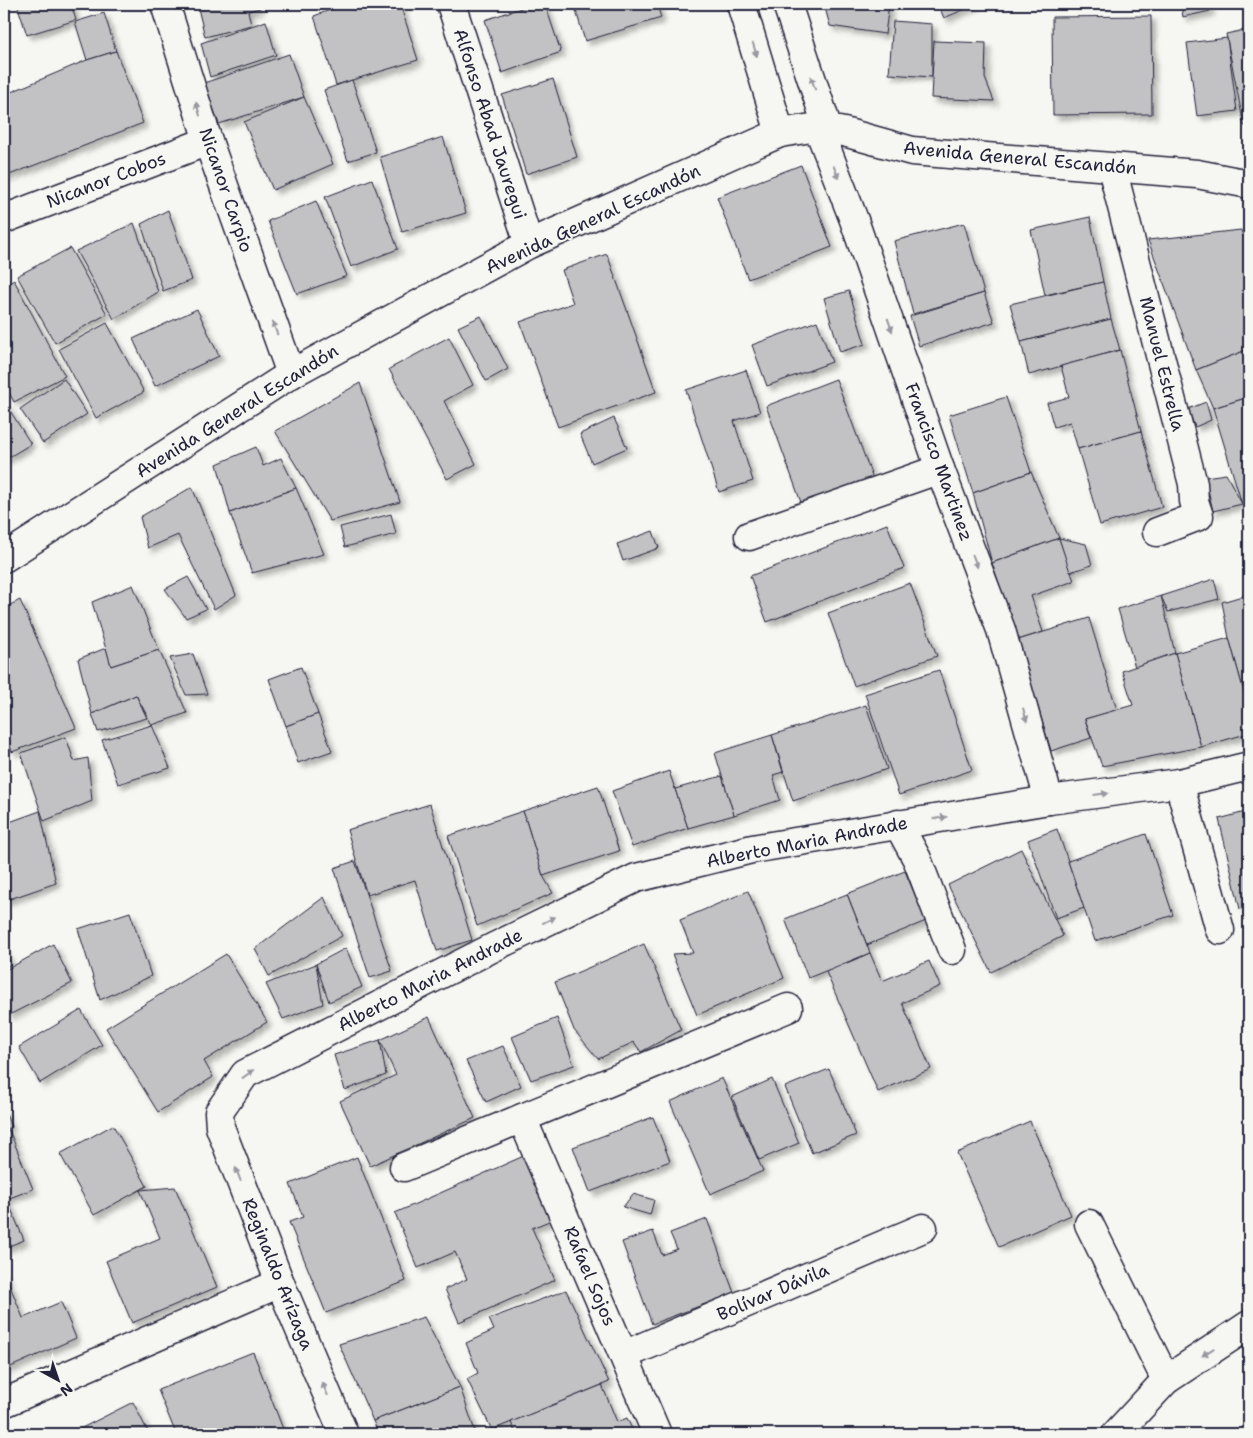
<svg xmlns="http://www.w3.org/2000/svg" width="1253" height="1438" viewBox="0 0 1253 1438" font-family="'Shantell Sans',sans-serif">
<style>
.building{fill:#c2c2c4;stroke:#22223b;filter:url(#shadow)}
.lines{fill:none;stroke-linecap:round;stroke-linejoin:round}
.street-casing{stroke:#22223b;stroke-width:31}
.street{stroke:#f6f6f2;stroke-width:28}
.oneway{fill:#9797a0}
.labels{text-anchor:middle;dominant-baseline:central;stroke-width:4;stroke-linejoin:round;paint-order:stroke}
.street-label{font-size:18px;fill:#22223b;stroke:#f6f6f2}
</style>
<defs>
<filter id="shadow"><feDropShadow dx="4.5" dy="4.5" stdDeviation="2.5" flood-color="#0004"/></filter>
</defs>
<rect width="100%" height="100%" fill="#f6f6f2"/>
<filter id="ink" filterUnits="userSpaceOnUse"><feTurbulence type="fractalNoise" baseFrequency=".02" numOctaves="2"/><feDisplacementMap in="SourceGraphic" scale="10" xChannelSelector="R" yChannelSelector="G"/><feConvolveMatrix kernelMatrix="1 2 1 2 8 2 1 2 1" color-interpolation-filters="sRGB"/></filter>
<g filter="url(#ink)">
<g class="building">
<polygon points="17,4 71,4 76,20 27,35"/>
<polygon points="197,4 259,4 260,8 248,11 251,25 205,37"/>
<polygon points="346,4 400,4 418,60 336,85 314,16"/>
<polygon points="533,4 545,4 561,52 502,73 485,20"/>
<polygon points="574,4 657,4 661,18 585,41"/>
<polygon points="824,4 889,4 885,34 830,26"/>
<polygon points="938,4 977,4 944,18"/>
<polygon points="1181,4 1208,4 1210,11 1183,17"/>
<polygon points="104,13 116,51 87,60 75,22"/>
<polygon points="1151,16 1152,114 1053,115 1052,17"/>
<polygon points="266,21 276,55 210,77 201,43"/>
<polygon points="893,21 932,24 932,77 889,74"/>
<polygon points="1249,29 1249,125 1244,126 1226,34"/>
<polygon points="1227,38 1237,111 1197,116 1187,43"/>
<polygon points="934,41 986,43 985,78 994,101 931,98"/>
<polygon points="116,51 143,123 4,177 4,95 87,60"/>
<polygon points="289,54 304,97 219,124 204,83"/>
<polygon points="553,79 577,157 526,174 502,95"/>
<polygon points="352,80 376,152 348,161 324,90"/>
<polygon points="304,97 333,164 273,190 244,122"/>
<polygon points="443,137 466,213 402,232 380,157"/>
<polygon points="801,165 832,247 748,279 717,197"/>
<polygon points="372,179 398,249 351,267 325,197"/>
<polygon points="316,201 347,276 297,294 268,221"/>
<polygon points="168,210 192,280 163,291 141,224"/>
<polygon points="1090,217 1103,282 1045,295 1031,230"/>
<polygon points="134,223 158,292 114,319 76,251"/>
<polygon points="964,223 984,293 913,314 894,241"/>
<polygon points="1241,230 1249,252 1249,349 1196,370 1148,240"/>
<polygon points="70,248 107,314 55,343 17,276"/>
<polygon points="607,254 656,392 558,427 520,322 573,303 562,270"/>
<polygon points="14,280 65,376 14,402 4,383 4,286"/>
<polygon points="1103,282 1111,319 1021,342 1010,304"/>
<polygon points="849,291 865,344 840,352 824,298"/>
<polygon points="984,293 994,322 919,346 910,316"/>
<polygon points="197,309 219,356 155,386 133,339"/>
<polygon points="481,316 508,369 486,381 458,327"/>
<polygon points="1111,319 1120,350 1029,375 1021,342"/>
<polygon points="817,321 832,362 767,386 752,345"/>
<polygon points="107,323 144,392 96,418 59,349"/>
<polygon points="449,337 473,385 444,401 476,464 447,479 389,369"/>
<polygon points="1249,349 1249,397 1213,408 1196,370"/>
<polygon points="1120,350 1141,431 1078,449 1070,422 1054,427 1047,403 1069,397 1061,366"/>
<polygon points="746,370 760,412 734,421 753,481 719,492 686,390"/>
<polygon points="64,379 87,414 43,443 20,409"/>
<polygon points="836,379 873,479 802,505 766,406"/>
<polygon points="360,383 400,502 330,521 275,431"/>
<polygon points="1006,397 1031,472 973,493 949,415"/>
<polygon points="1249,397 1249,502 1242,504 1213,408"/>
<polygon points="4,401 31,444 4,460"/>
<polygon points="1206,402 1211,420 1195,427 1188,409"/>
<polygon points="614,418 627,448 592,463 580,434"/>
<polygon points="1141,431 1162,507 1100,525 1078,449"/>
<polygon points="256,447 263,466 281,458 296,488 230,513 217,464"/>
<polygon points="1031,472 1059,538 992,563 973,493"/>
<polygon points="1226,474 1242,504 1213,511 1205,477"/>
<polygon points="192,487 236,595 214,609 178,535 148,548 140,517"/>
<polygon points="296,488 324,554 252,573 230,513"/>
<polygon points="391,514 396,534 345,547 340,527"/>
<polygon points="887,524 904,568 767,622 750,576"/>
<polygon points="653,531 659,548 623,561 617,544"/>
<polygon points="1059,538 1074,581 1031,596 1043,632 1018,640 992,563"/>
<polygon points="1059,538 1086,544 1092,565 1070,572"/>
<polygon points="188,577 206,609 186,618 165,589"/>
<polygon points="1214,579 1219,599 1168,612 1161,596"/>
<polygon points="910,583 937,656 854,686 828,613"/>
<polygon points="133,585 159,650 111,666 92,602"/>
<polygon points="1249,594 1249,710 1229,638 1222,602"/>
<polygon points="1161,596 1175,653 1135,667 1118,609"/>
<polygon points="20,600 76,728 12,752 4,727 4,608"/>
<polygon points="1089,618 1117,710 1085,719 1091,738 1051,751 1018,640"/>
<polygon points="1229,638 1249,710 1249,733 1201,747 1175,653"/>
<polygon points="106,648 111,666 159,650 187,713 152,725 136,695 92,714 78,659"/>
<polygon points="1175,653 1201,747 1102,766 1085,719 1133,705 1122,671"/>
<polygon points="193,654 207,694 186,695 170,658"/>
<polygon points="301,667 318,714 286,726 269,679"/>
<polygon points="939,670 972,770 899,795 865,694"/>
<polygon points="136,695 147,718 98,732 92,714"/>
<polygon points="866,705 887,769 793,801 772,735"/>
<polygon points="318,714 332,751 298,763 286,726"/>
<polygon points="152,725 170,768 118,784 102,740"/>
<polygon points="772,735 783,772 773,775 780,800 734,815 715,753"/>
<polygon points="66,737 74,761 88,758 92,801 44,821 21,753"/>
<polygon points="669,771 688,828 632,847 612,791"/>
<polygon points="722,776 734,815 688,828 675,789"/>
<polygon points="598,786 619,851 543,876 523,811"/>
<polygon points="430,804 472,940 437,951 415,880 367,895 347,830"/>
<polygon points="40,811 56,883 4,901 4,824"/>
<polygon points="523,811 543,876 553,893 477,926 448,836"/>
<polygon points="1249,811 1249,907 1240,909 1219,819"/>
<polygon points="1057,829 1084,908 1056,918 1028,840"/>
<polygon points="1146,834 1173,915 1095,941 1068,861"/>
<polygon points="1021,849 1063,936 991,972 948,885"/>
<polygon points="355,861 392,971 370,978 334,868"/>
<polygon points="905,871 926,921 867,945 847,894"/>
<polygon points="748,891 784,978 697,1015 672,954 693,953 680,920"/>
<polygon points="847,894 870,953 808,978 785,919"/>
<polygon points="324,897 342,936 269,976 255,949"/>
<polygon points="130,912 151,976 100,1000 78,929"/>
<polygon points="53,944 72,983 9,1015 4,1004 4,971"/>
<polygon points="644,944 681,1030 641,1052 634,1042 598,1059 574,1030 555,982"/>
<polygon points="4,948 11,964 4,969"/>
<polygon points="346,948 362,987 329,1002 316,964"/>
<polygon points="870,953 882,981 929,961 940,986 902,1003 931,1069 878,1092 826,972"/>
<polygon points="226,954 267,1022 204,1061 213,1077 158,1112 106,1028"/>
<polygon points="316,964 323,1004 283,1019 266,984"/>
<polygon points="81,1010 102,1045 40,1083 19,1047"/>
<polygon points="429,1017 475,1118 370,1166 340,1101 396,1075 380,1040"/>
<polygon points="557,1018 574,1065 531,1080 512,1037"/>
<polygon points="380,1040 386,1075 345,1090 334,1055"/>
<polygon points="503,1046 521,1086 486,1102 466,1061"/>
<polygon points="829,1069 856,1135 812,1153 785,1087"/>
<polygon points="722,1078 763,1171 710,1194 670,1102"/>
<polygon points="772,1079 799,1143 759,1160 732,1097"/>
<polygon points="4,1109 11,1127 4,1130"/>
<polygon points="653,1117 670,1161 590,1192 573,1147"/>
<polygon points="1030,1121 1071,1215 999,1247 957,1153"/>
<polygon points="113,1125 147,1186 94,1215 60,1154"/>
<polygon points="9,1130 33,1189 7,1199 24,1240 4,1248 4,1133"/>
<polygon points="526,1155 554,1219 532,1228 555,1280 459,1322 445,1289 467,1279 455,1252 418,1268 395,1213"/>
<polygon points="357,1157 406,1281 326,1313 289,1222 303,1217 290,1184"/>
<polygon points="175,1187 217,1287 132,1323 106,1261 160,1238 140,1190"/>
<polygon points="633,1194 654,1200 650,1215 623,1207"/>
<polygon points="707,1219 734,1293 652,1324 622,1242 653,1231 662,1255 677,1249 670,1233"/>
<polygon points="4,1271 23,1318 61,1302 76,1338 6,1369 4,1364"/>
<polygon points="566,1290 609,1382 492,1430 467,1379 478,1373 466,1343 494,1330 489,1319"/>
<polygon points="424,1317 460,1387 373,1421 339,1344"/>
<polygon points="253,1352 285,1434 176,1434 158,1390"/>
<polygon points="602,1385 617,1422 627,1418 634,1434 516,1434 511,1422"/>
<polygon points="460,1387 476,1434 379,1434 373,1421"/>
<polygon points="133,1402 149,1434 70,1434"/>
</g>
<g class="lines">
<defs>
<g id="street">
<polyline points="165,4 208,141 291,374"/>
<polyline points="451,4 529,244"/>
<polyline points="741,4 780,133"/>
<polyline points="787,4 828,129"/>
<polyline points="818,127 854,220 940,469 1001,630 1049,800"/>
<polyline points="1112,168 1193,484 1194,501 1199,516 1157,532"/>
<polyline points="4,219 208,141"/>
<polyline points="749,536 940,469"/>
<polyline points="4,558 291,374 529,244 780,133 818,127 844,132 912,151 1197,174 1249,184"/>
<polyline points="1179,783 1220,930"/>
<polyline points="898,824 917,859 952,950"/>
<polyline points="522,1118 657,1434"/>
<polyline points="404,1167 788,1008"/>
<polyline points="1089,1224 1166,1380"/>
<polyline points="624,1355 923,1228"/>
<polyline points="4,1403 280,1283"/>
<polyline points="344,1434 280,1283 220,1127 219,1112 245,1074 494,947 636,878 752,849 1049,800 1179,783 1249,766"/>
<polyline points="1116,1434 1166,1380 1249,1325"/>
</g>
</defs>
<use href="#street" class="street-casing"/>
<use href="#street" class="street"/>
</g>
<defs><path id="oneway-solid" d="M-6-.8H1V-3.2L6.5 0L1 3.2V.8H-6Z" transform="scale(1.25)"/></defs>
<g class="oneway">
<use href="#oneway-solid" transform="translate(755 50) rotate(73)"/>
<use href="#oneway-solid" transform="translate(813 83) rotate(-108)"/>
<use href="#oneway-solid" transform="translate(198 109) rotate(-107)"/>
<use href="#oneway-solid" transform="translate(836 172) rotate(69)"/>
<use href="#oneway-solid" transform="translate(890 325) rotate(71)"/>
<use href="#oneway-solid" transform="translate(275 328) rotate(-110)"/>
<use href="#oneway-solid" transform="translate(975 561) rotate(69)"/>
<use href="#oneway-solid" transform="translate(1025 715) rotate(74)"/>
<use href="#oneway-solid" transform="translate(1101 794) rotate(-7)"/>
<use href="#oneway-solid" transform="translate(940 818) rotate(-9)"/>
<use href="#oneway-solid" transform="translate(549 920) rotate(-26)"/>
<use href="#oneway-solid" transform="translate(248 1074) rotate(-36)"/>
<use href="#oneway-solid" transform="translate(238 1174) rotate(-111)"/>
<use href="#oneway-solid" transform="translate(1208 1352) rotate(147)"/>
<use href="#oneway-solid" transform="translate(325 1389) rotate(-113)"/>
</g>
</g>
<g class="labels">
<g class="street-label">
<text transform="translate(490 124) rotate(72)">Alfonso Abad Jauregui</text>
<text transform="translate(1020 158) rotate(5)">Avenida General Escandón</text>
<text transform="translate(106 180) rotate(-21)">Nicanor Cobos</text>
<text transform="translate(226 190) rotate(71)">Nicanor Carpio</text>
<text transform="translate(593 219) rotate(-25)">Avenida General Escandón</text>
<text transform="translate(1162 364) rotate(76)">Manuel Estrella</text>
<text transform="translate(237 411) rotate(-32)">Avenida General Escandón</text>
<text transform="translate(939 462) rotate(70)">Francisco Martinez</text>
<text transform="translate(807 842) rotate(-11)">Alberto Maria Andrade</text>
<text transform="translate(430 980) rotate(-27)">Alberto Maria Andrade</text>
<text transform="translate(278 1274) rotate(68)">Reginaldo Arízaga</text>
<text transform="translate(590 1276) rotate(67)">Rafael Sojos</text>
<text transform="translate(773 1292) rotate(-23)">Bolívar Dávila</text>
</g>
</g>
<rect width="1253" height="1438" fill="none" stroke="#f6f6f2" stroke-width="20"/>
<rect x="10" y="10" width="1233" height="1418" fill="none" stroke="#22223b" stroke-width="2" filter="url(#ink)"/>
<g transform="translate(58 1380) rotate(140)" stroke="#f6f6f2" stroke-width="4" paint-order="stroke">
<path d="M0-4L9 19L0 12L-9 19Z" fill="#22223b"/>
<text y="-8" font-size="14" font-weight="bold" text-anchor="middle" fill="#22223b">N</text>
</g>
</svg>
